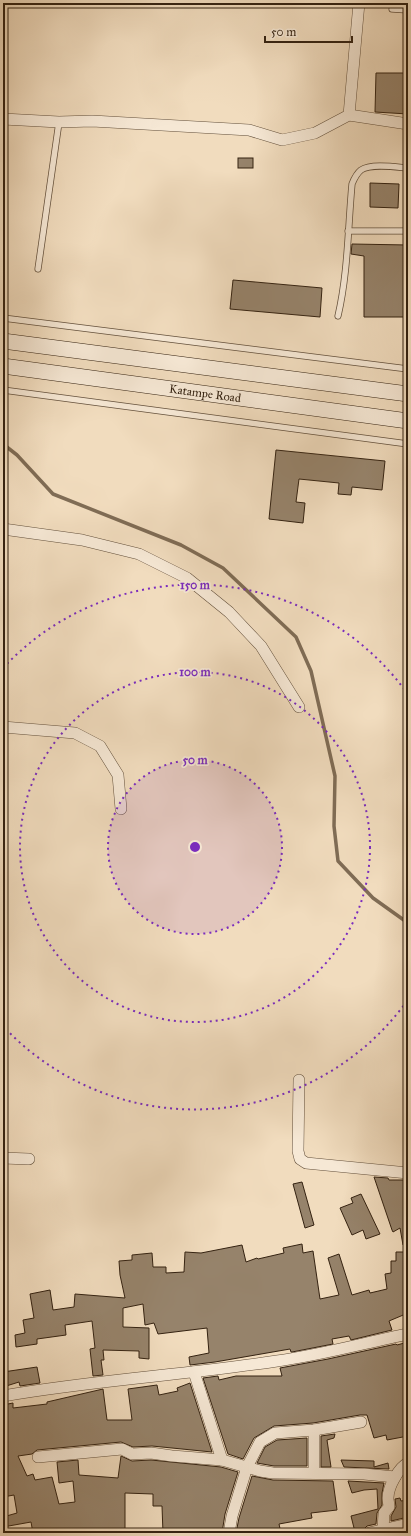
<svg xmlns="http://www.w3.org/2000/svg" width="411" height="1536" viewBox="0 0 411 1536" font-family="'IM FELL Great Primer',serif">
<style>
.lines{fill:none;stroke-linecap:round;stroke-linejoin:round}
.stream{stroke:#7f6c55;stroke-width:3.5}
.building{fill:#96836b;stroke:#342211}
.service-casing{stroke:#63503c;stroke-width:7}
.minor-casing{stroke:#63503c;stroke-width:12}
.secondary-casing{stroke:#342211;stroke-width:16}
.service{stroke:#f6e8d5;stroke-width:5.5}
.minor{stroke:#f6e8d5;stroke-width:11}
.secondary{stroke:#f6e8d5;stroke-width:15}
.ring{fill:none;stroke:#7b2cbf;stroke-width:2;stroke-dasharray:2 4}
.labels{text-anchor:middle;dominant-baseline:central;stroke-width:3.5;stroke-linejoin:round;paint-order:stroke}
.street-label{font-size:12px;fill:#342211;stroke:#f6e8d5}
.centre{fill:#7b2cbf;stroke:#f6e8d5;stroke-width:2}
.ring-label{font-size:12px;text-anchor:middle;font-weight:bold;fill:#7b2cbf;stroke:#f6e8d5;stroke-width:3.5;stroke-linejoin:round;paint-order:stroke}
</style>
<rect width="100%" height="100%" fill="#f1dcbe"/>
<filter id="stains"><feTurbulence type="fractalNoise" baseFrequency=".005" numOctaves="4"/><feColorMatrix values="0 0 0 0 .2 0 0 0 0 .09 0 0 0 0 .02 0 0 0 .5 -.17"/></filter>
<radialGradient id="worn" r=".72"><stop offset=".6" stop-color="#630" stop-opacity="0"/><stop offset="1" stop-color="#630" stop-opacity=".3"/></radialGradient>
<g class="lines">
<polyline class="stream" points="3,444 17,455 53,494 181,545 223,568 296,637 311,671 335,776 334,826 338,861 373,898 408,923"/>
</g>
<g class="building">
<polygon points="376,73 408,73 408,114 375,112"/>
<rect x="238" y="158" width="15" height="10"/>
<polygon points="370,183 399,184 398,208 370,207"/>
<polygon points="352,244 408,245 408,317 364,317 364,256 351,254"/>
<polygon points="233,280 322,288 320,317 230,309"/>
<polygon points="276,450 385,461 382,490 352,487 351,495 338,494 339,483 299,479 296,502 305,503 303,523 269,519"/>
<polygon points="374,1177 388,1178 389,1180 408,1180 408,1244 403,1245 400,1228 393,1232 392,1230"/>
<polygon points="302,1182 314,1225 305,1228 293,1184"/>
<polygon points="361,1194 380,1234 366,1239 363,1230 352,1235 340,1208 353,1203 351,1198"/>
<polygon points="302,1244 303,1253 313,1251 320,1299 339,1295 328,1258 339,1254 352,1295 369,1290 370,1293 387,1289 385,1274 391,1273 391,1261 396,1261 396,1252 408,1252 408,1313 389,1321 392,1330 351,1340 349,1336 332,1339 333,1344 292,1352 291,1352 290,1349 215,1362 190,1365 189,1357 209,1353 207,1328 158,1334 154,1323 145,1325 143,1304 123,1308 123,1327 149,1328 149,1359 139,1358 139,1351 103,1350 104,1360 101,1360 103,1375 93,1376 90,1349 95,1348 92,1321 65,1325 66,1335 37,1339 37,1344 16,1347 15,1335 25,1333 23,1320 34,1318 30,1294 50,1290 53,1310 74,1307 75,1294 125,1298 120,1275 119,1261 132,1260 132,1255 152,1253 153,1267 166,1267 166,1273 184,1272 185,1252 201,1253 242,1245 246,1262 257,1258 258,1259 284,1253 283,1248"/>
<polygon points="408,1342 408,1436 387,1440 386,1435 374,1438 367,1415 360,1415 313,1423 274,1426 254,1438 243,1459 228,1454 203,1378 218,1376 219,1380 236,1376 282,1376 280,1368 328,1359 396,1344 397,1345"/>
<polygon points="37,1367 40,1383 20,1386 19,1382 3,1387 3,1372"/>
<polygon points="190,1383 212,1452 152,1446 133,1447 121,1442 37,1450 32,1454 18,1456 27,1476 33,1474 35,1480 52,1477 59,1504 75,1502 73,1481 59,1483 57,1462 78,1460 79,1475 118,1478 121,1456 132,1461 151,1460 221,1467 238,1472 225,1514 222,1533 163,1533 162,1506 153,1506 153,1494 125,1493 125,1533 47,1533 46,1531 33,1533 31,1522 3,1527 3,1517 17,1513 14,1495 3,1497 3,1405 13,1403 13,1408 47,1404 47,1402 103,1389 107,1420 132,1420 128,1389 157,1385 159,1395 178,1391 177,1388"/>
<polygon points="335,1434 334,1438 327,1440 331,1467 321,1467 321,1436"/>
<polygon points="307,1438 307,1466 274,1466 257,1463 265,1447 277,1440"/>
<polygon points="341,1460 374,1461 374,1467 388,1463 389,1469 344,1467"/>
<polygon points="252,1476 273,1480 333,1481 337,1510 311,1513 312,1518 279,1524 281,1533 236,1533 239,1518"/>
<polygon points="348,1481 384,1483 382,1493 382,1505 377,1513 376,1524 367,1526 363,1530 355,1532 351,1516 378,1509 377,1489 364,1490 352,1493"/>
<polygon points="400,1498 401,1501 408,1500 408,1517 391,1521 391,1516 396,1507 395,1499"/>
</g>
<g class="lines">
<defs>
<g id="service">
<polyline points="392,9 408,10"/>
<polyline points="348,231 408,231"/>
<polyline points="38,269 59,122"/>
<path d="M338 316C348 273 348 227 352 184 354 179 356 174 361 170 371 163 396 167 408 168"/>
<polyline points="3,318 408,369"/>
<polyline points="3,390 408,444"/>
</g>
<g id="minor">
<polyline points="349,115 359,3"/>
<polyline points="3,119 59,122 92,121 249,130 282,140 315,133 349,115 408,124"/>
<polyline points="3,529 82,540 139,554 187,578 229,612 261,646 299,707"/>
<polyline points="3,727 75,733 100,746 118,775 121,809"/>
<polyline points="299,1080 298,1151 300,1159 306,1163 408,1173"/>
<polyline points="3,1158 29,1159"/>
<polyline points="194,1372 222,1460"/>
<path d="M3 1396C94 1380 186 1375 277 1361 321 1355 364 1343 408 1334"/>
<polyline points="38,1457 122,1449 132,1454 151,1453 172,1456 222,1460 260,1471 273,1473 364,1474 395,1477"/>
<polyline points="314,1473 314,1430"/>
<path d="M383 1530 384 1513 389 1507C389 1504 388 1501 388 1498 388 1487 399 1467 408 1463"/>
<polyline points="229,1533 232,1516 247,1467 260,1442 275,1433 314,1430 361,1422"/>
<polyline points="369,1533 408,1524"/>
</g>
<g id="secondary">
<polyline points="3,341 408,394"/>
<path id="s1" d="M3 366 408 421"/>
</g>
</defs>
<use href="#service" class="service-casing"/>
<use href="#minor" class="minor-casing"/>
<use href="#secondary" class="secondary-casing"/>
<use href="#service" class="service"/>
<use href="#minor" class="minor"/>
<use href="#secondary" class="secondary"/>
</g>
<circle cx="195" cy="847" r="87" fill="#7b2cbf" fill-opacity=".12"/>
<g class="ring">
<circle cx="195" cy="847" r="87"/>
<circle cx="195" cy="847" r="175"/>
<path d="M407 1001A262 262 0 0 1 3 1026M3 668A262 262 0 0 1 407 693"/>
</g>
<g class="labels">
<g class="street-label">
<text stroke="none"><textPath href="#s1" startOffset="204">Katampe Road</textPath></text>
</g>
</g>
<circle cx="195" cy="847" r="6" class="centre"/>
<g class="ring-label">
<text x="195" y="589">150 m</text>
<text x="195" y="676">100 m</text>
<text x="195" y="764">50 m</text>
</g>
<rect width="411" height="1536" fill="none" stroke="#f1dcbe" stroke-width="16"/>
<rect x="4" y="4" width="403" height="1528" fill="none" stroke="#342211" stroke-width="2"/>
<rect x="8" y="8" width="395" height="1520" fill="none" stroke="#342211"/>
<path d="M265 36v6h87v-6" fill="none" stroke="#342211" stroke-width="2"/>
<text x="271" y="36" font-size="12" fill="#342211" stroke="#f6e8d5" stroke-width="3" paint-order="stroke">50 m</text>
<rect width="100%" height="100%" filter="url(#stains)"/>
<rect width="100%" height="100%" fill="url(#worn)"/>
</svg>
